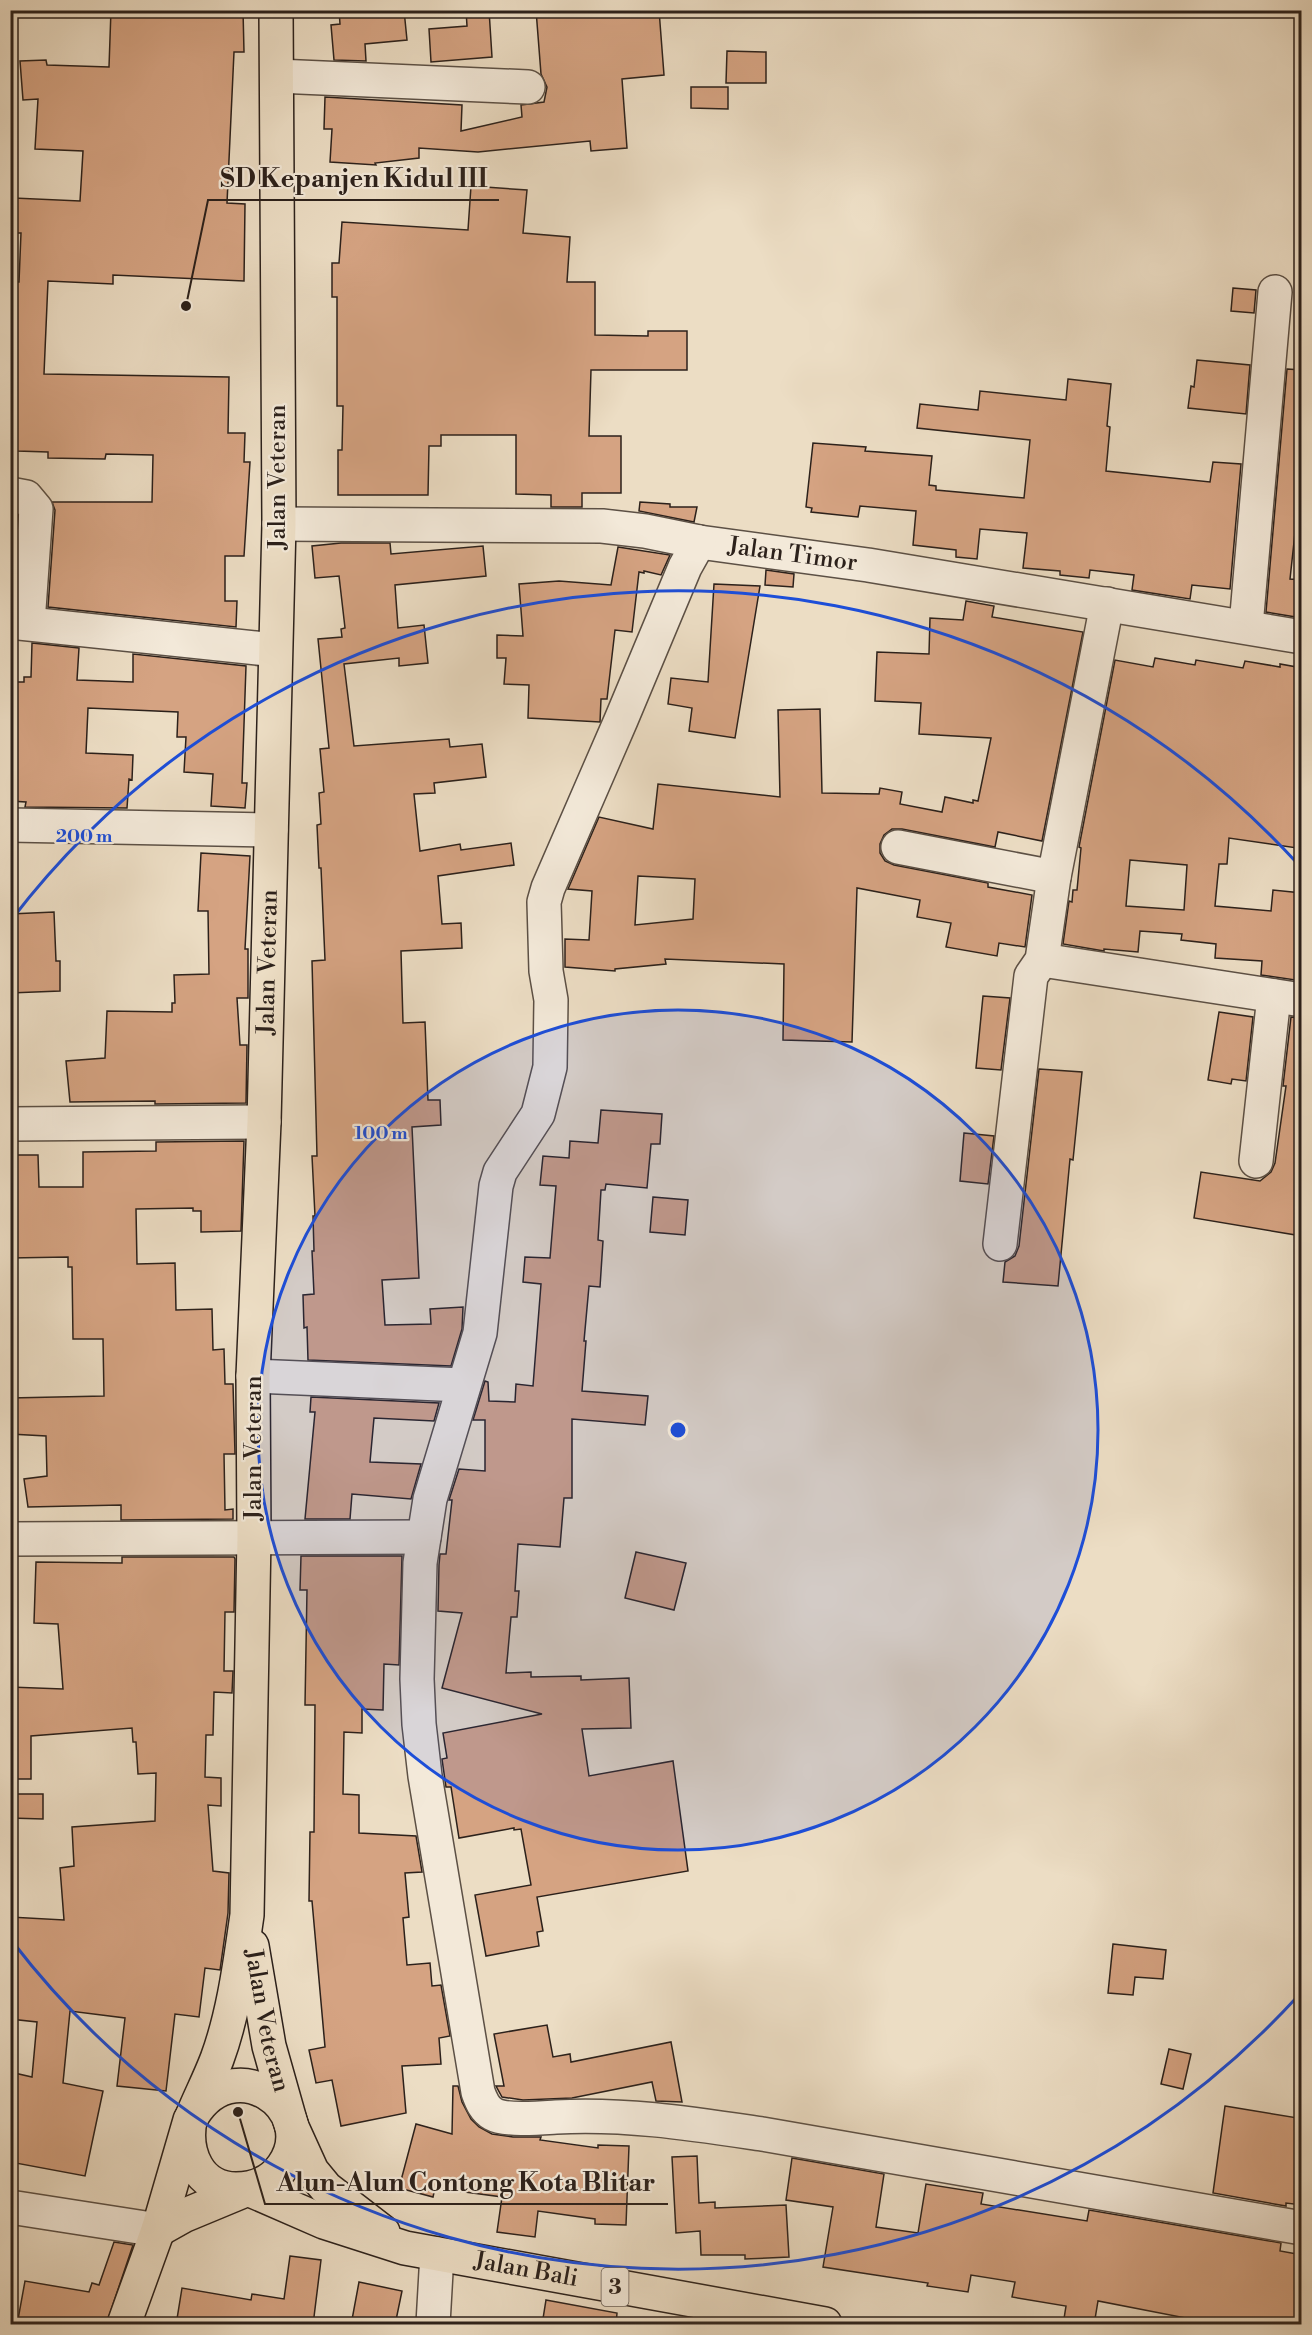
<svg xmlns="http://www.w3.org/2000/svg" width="1312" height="2335" viewBox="0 0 1312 2335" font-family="'Libre Bodoni',serif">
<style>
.building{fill:#d5a382;stroke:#2c211b;stroke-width:1.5;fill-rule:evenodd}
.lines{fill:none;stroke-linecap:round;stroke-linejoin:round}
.minor-casing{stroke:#5c5045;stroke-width:36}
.major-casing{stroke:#2c211b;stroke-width:36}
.highway-casing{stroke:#2c211b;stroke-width:36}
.minor{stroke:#f3e9d9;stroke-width:33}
.major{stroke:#ecddc4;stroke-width:33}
.highway{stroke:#ecddc4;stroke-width:33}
.ring{fill:none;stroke:#1d4ed8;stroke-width:3}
.labels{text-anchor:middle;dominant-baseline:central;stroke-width:4.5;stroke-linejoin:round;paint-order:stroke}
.shield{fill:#f3e9d9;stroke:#685d54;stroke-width:1.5}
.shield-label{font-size:22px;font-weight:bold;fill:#2c211b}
.street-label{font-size:24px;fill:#2c211b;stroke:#f3e9d9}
.centre{fill:#1d4ed8;stroke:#f3e9d9;stroke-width:3}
.ring-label{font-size:18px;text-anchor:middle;font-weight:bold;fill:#1d4ed8;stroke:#f3e9d9;stroke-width:4.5;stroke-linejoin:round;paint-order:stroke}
.leader{fill:none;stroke:#2c211b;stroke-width:2}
.callout-dot{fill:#2c211b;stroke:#f3e9d9;stroke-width:2}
.callout-label{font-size:26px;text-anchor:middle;font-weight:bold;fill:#2c211b;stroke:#f3e9d9;stroke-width:4.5;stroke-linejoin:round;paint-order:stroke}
</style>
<rect width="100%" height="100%" fill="#ecddc4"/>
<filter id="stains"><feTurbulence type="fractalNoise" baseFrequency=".00333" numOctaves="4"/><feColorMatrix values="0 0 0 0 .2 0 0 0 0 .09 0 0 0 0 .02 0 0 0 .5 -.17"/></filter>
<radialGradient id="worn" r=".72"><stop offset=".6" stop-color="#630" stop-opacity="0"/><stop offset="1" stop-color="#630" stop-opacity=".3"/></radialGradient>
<g class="building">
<polygon points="111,10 243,10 244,52 234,52 227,203 245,204 244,281 113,275 113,284 48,281 44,374 229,377 228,433 245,433 244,462 250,462 244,556 225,556 225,601 237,601 236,627 48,607 55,510 52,502 152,502 153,455 106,454 105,459 48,458 48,452 17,451 17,440 10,439 13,282 19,282 21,233 12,233 14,198 80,201 83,151 35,149 38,99 23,100 20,61 46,60 47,65 109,67"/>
<polygon points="339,10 404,10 407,40 365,44 366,61 334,60 331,25 340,24"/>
<polygon points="466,10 489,10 492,57 431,62 429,29 467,26"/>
<polygon points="536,10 659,10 664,75 622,79 627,148 591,151 590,141 478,152 419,148 419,158 375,163 376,165 330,162 332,129 324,129 325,97 462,105 461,131 522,117 521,105 544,102 547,87 541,74"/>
<polygon points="727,51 766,52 766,83 726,83"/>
<polygon points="691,87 728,87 728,109 691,108"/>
<polygon points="471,186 527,190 523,233 570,237 567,282 595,282 595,335 648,336 648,331 687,331 687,370 591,370 589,436 621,436 621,493 582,493 582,507 551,507 551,495 516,494 516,435 441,435 441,446 429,446 428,495 338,495 338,450 342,450 343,406 337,406 337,297 332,297 332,263 339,263 342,222 468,230"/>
<polygon points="1233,288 1256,290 1254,313 1231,311"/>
<polygon points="1197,360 1250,365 1246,414 1188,408 1191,386 1194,387"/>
<polygon points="1287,369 1302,370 1302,533 1295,533 1290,579 1302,580 1302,618 1266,612"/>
<polygon points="1068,379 1111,384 1107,426 1110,427 1106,471 1210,482 1213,462 1241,464 1230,589 1192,585 1190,599 1132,590 1134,575 1090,570 1089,578 1060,575 1060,571 1023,568 1027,533 980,529 977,559 956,557 956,550 913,545 916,511 860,506 858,517 811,512 812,508 806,507 813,443 866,447 865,451 932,456 929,485 936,486 936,490 1024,498 1030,440 917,428 920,404 978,410 980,391 1066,400"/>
<polygon points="640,502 670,504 670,507 697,507 694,522 639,511"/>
<polygon points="10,513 17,515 11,595 10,595"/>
<polygon points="341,543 390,543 391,554 483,546 486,576 395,585 398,628 424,625 428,663 399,666 399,658 344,664 354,746 449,739 450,747 482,744 486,777 434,783 435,793 414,794 420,851 460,844 461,850 511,843 514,865 438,876 442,924 461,923 462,948 401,951 403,1023 425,1022 428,1100 440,1100 441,1125 412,1127 419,1278 382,1280 385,1325 431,1324 430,1309 463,1307 462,1329 451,1366 308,1360 307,1327 304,1328 303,1295 314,1294 312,1251 314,1251 313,1216 315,1216 312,1156 317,1156 312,961 325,960 321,868 319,868 317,825 321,824 319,793 324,792 320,749 329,748 318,639 342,637 341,629 345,628 339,576 315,578 312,546"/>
<polygon points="618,547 670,555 661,575 644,571 644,573 639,572 632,632 615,630 607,699 601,699 600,722 528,718 529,685 504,684 506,658 497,658 497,635 523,636 519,584 559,581 611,585"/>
<polygon points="766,570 794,574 793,587 765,585"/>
<polygon points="714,584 760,586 735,738 689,731 692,708 668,704 671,678 708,682"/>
<path d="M966 601 994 606 992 617 1083 632 1042 841 998 832 995 847 902 829H892L884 835 880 844V853L885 861 894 865 988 883V887L1032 895 1025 947 999 943 997 956 946 947 951 923 917 917 920 900 857 888 852 1042 783 1040 784 964 665 959 666 964 615 969V971L565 967V939L589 940 592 891 568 889 599 817 653 829 658 784 780 797 778 710 820 709 822 793 879 794 880 788 902 792 900 804 942 812 945 797 973 803V800L978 801 991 738 919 734 921 703 875 701 877 652 929 654 930 618 963 620ZM638 876 695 879 693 919 635 925Z"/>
<polygon points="32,643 79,648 77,680 133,682 133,654 246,666 242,783 247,783 245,808 211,806 213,774 184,772 186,737 177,737 178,712 88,708 86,753 133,755 132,780 129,779 127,808 25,807 26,802 10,801 10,682 24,682 24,677 31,677"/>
<path d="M1155 658 1195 665 1196 660 1243 668 1245 661 1280 667V664L1302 668V845L1298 844 1297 848 1229 838 1227 864H1219L1215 906 1271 911 1273 890 1302 893V981L1261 975 1262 961 1215 958 1216 944 1181 940 1182 934 1140 931 1138 952 1104 949V951L1063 944 1069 901 1072 902 1073 890H1077L1081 848 1079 847 1115 660 1153 667ZM1130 860 1187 865 1184 910 1126 906Z"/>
<polygon points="201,853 250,856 245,949 248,949 248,998 237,998 240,1045 247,1045 246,1103 155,1104 155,1101 70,1102 66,1061 105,1058 107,1011 172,1012 172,1003 175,1003 174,975 209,974 208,911 198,911"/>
<polygon points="54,912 56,961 60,961 60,991 10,993 10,914"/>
<polygon points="983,996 1010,998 1001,1070 976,1068"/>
<polygon points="1219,1012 1253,1017 1246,1081 1232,1079 1231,1084 1208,1080"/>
<polygon points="1291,1017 1302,1018 1302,1236 1194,1218 1201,1172 1260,1181 1271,1172 1275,1163 1286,1086 1283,1086"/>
<polygon points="1039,1069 1082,1072 1073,1160 1070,1159 1058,1286 1003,1282 1005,1262 1015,1256 1019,1246"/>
<polygon points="601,1110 662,1114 660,1144 651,1144 647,1188 606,1184 605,1190 601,1190 598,1240 603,1241 600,1287 589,1286 584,1341 586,1341 582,1391 648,1396 645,1425 572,1419 572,1498 564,1498 560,1547 518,1544 515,1591 519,1591 517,1617 511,1617 506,1673 531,1672 531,1677 581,1676 581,1680 629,1678 631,1728 582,1729 589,1776 673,1761 688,1871 537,1897 543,1931 537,1932 539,1946 486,1956 475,1895 531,1885 521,1829 514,1830 514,1828 459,1838 451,1787 446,1787 442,1759 447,1758 443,1733 542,1714 442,1688 462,1613 438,1611 439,1565 440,1554 446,1554 452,1500 449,1500 459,1469 485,1471 485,1420 473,1420 485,1381 488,1382 489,1401 515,1402 516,1384 533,1386 541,1284 523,1282 525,1257 550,1258 556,1186 540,1185 543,1156 569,1158 570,1141 598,1143"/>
<polygon points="964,1133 994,1136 988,1184 960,1181"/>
<polygon points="244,1141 241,1231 201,1232 201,1211 193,1211 193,1208 136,1209 137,1264 175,1263 176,1310 212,1309 213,1350 224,1349 225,1384 233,1384 235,1454 224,1454 225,1510 233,1509 233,1519 121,1520 121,1505 28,1507 24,1479 47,1476 46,1436 10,1434 10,1398 104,1396 103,1339 73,1339 72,1267 68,1267 68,1257 10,1258 10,1155 38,1155 39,1187 83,1187 83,1152 156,1151 156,1142"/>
<polygon points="653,1197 688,1200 685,1235 650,1232"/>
<polygon points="311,1397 439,1403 434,1421 374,1418 370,1462 421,1464 411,1499 352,1494 350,1519 305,1519 315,1412 310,1412"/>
<polygon points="636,1552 686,1563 674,1610 625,1598"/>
<polygon points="301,1556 402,1556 399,1665 384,1664 383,1710 362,1709 362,1733 344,1732 343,1794 359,1795 359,1833 416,1836 422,1872 405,1873 409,1917 403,1918 407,1965 430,1963 432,1986 441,1985 450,2036 439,2038 441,2064 402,2066 406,2113 341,2126 332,2080 316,2083 309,2050 325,2047 312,1901 309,1901 310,1832 314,1832 315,1705 305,1705 307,1590 300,1590"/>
<polygon points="122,1557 234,1557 235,1559 234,1612 225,1612 224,1671 233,1671 232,1693 214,1692 213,1735 206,1735 205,1777 221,1778 221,1806 208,1805 213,1871 229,1873 228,1913 220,1970 205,1968 199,2017 175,2014 166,2091 117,2086 125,2018 70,2011 63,2083 103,2091 85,2176 10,2162 10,2072 32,2077 37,2022 10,2019 10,1917 64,1920 60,1868 74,1866 72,1827 155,1821 156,1773 138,1774 136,1742 133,1742 132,1728 31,1736 31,1779 10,1779 10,1687 63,1689 58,1624 34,1623 36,1562 122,1563"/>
<polygon points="10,1794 43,1794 43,1819 10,1818"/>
<polygon points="1113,1944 1166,1950 1163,1979 1135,1977 1133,1995 1108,1993"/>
<polygon points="547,2025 553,2057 570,2054 571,2062 671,2042 682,2102 656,2101 652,2082 572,2098 523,2100 502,2097 496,2086 504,2086 494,2034"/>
<polygon points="1169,2049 1191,2054 1183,2089 1161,2084"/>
<polygon points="453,2086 458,2086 462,2102 471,2119 479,2127 492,2134 513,2137 541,2137 540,2140 598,2148 598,2145 629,2146 626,2225 595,2224 595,2219 538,2211 535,2237 497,2232 502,2197 435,2188 433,2197 399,2188 416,2124 452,2134"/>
<polygon points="1225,2106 1298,2118 1297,2123 1302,2123 1302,2205 1286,2203 1286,2206 1213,2193"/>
<polygon points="697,2156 699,2203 715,2202 715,2208 786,2205 789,2257 745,2259 745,2255 701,2255 700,2231 676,2233 672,2157"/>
<polygon points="792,2158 884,2174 876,2227 918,2233 926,2184 983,2193 981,2204 1087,2221 1089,2210 1281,2243 1280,2251 1302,2255 1302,2325 1189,2325 1191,2319 1098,2301 1094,2325 1063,2325 1066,2306 1012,2297 1015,2282 971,2275 968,2292 927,2286 928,2283 823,2267 833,2207 786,2200"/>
<polygon points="114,2242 133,2245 106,2325 17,2325 25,2281 89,2292 92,2283 99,2285"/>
<polygon points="290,2256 321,2260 313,2325 208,2325 177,2319 182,2288 251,2300 252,2294 284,2299"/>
<polygon points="359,2282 402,2291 395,2325 351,2325"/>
<polygon points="546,2300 617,2313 616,2325 542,2325"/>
</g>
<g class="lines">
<defs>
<g id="minor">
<polyline points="277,76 528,87"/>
<polyline points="10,494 26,497 36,509 28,623"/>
<path id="s1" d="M279 524 602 526 645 531 699 542 868 565 1302 637"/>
<path d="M699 542 685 567 621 720 548 888 544 902 546 971 551 1000 550 1067 538 1114 500 1172 496 1186 480 1333 430 1499 420 1563 417 1679 419 1724 425 1776 478 2092C481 2100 484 2109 493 2114 505 2121 541 2118 556 2117 625 2113 694 2124 762 2134L1302 2228"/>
<polyline points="10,622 275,650"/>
<polyline points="1246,626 1275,292"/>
<polyline points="10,825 271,830"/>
<polyline points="898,847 1054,877"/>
<polyline points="1042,960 1302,1000"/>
<polyline points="10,1124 264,1122"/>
<polyline points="1256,1161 1274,996"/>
<polyline points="1000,1244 1031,976 1042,960 1054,877 1107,604"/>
<polyline points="253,1376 463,1385"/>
<polyline points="10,1539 424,1537"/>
<polyline points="10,2207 158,2230"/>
<polyline points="433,2324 437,2254"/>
</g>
<g id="major">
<path id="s2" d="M252 1946 269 2046 291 2124"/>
<path id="s3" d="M191 2119C199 2099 209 2080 217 2059 234 2013 240 1963 247 1915L254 1537 253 1376 264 1122 279 524 276 10"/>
</g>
<g id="highway">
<polyline points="292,2127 312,2171 326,2188 383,2232"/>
<path id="s4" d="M158 2230 183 2216 248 2189 324 2222 405 2248 825 2324"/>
<path d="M124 2324 158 2230 190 2120C231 2044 323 2109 283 2166 272 2182 255 2189 236 2189 198 2189 184 2152 190 2120"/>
</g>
</defs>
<use href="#minor" class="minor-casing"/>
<use href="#major" class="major-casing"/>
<use href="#highway" class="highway-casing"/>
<use href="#minor" class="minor"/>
<use href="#major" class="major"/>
<use href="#highway" class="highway"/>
</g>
<circle cx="678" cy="1430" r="420" fill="#1d4ed8" fill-opacity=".12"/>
<g class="ring">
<circle cx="678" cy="1430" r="420"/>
<path d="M1297 1997A840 840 0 0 1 12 1941M12 919A840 840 0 0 1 1297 863"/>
</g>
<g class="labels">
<rect class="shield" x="601.5" y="2268" width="27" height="38" rx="4.5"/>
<g class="shield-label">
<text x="615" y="2287">3</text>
</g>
<g class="street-label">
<text transform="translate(278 477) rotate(-90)">Jalan Veteran</text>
<text stroke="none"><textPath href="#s1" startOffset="516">Jalan Timor</textPath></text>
<text stroke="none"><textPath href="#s3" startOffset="1166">Jalan Veteran</textPath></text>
<text transform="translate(254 1448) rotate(-90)">Jalan Veteran</text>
<text stroke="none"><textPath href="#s2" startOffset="76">Jalan Veteran</textPath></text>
<text stroke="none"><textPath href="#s4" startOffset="390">Jalan Bali</textPath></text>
</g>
</g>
<circle cx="678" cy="1430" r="9" class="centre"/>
<g class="ring-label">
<text x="84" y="842">200 m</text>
<text x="381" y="1139">100 m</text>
</g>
<path class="leader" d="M186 306L208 200H499M238 2112L265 2204H668"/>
<g class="callout-dot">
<circle cx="186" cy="306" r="6"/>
<circle cx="238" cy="2112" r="6"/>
</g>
<g class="callout-label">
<text x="354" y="187">SD Kepanjen Kidul III</text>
<text x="466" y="2191">Alun-Alun Contong Kota Blitar</text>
</g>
<rect width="1312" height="2335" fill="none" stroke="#ecddc4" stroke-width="36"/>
<rect x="12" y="12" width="1288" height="2311" fill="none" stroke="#2c211b" stroke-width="3"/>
<rect x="18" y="18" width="1276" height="2299" fill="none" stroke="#2c211b" stroke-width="1.5"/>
<rect width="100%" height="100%" filter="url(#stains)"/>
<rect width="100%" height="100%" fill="url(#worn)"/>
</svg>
